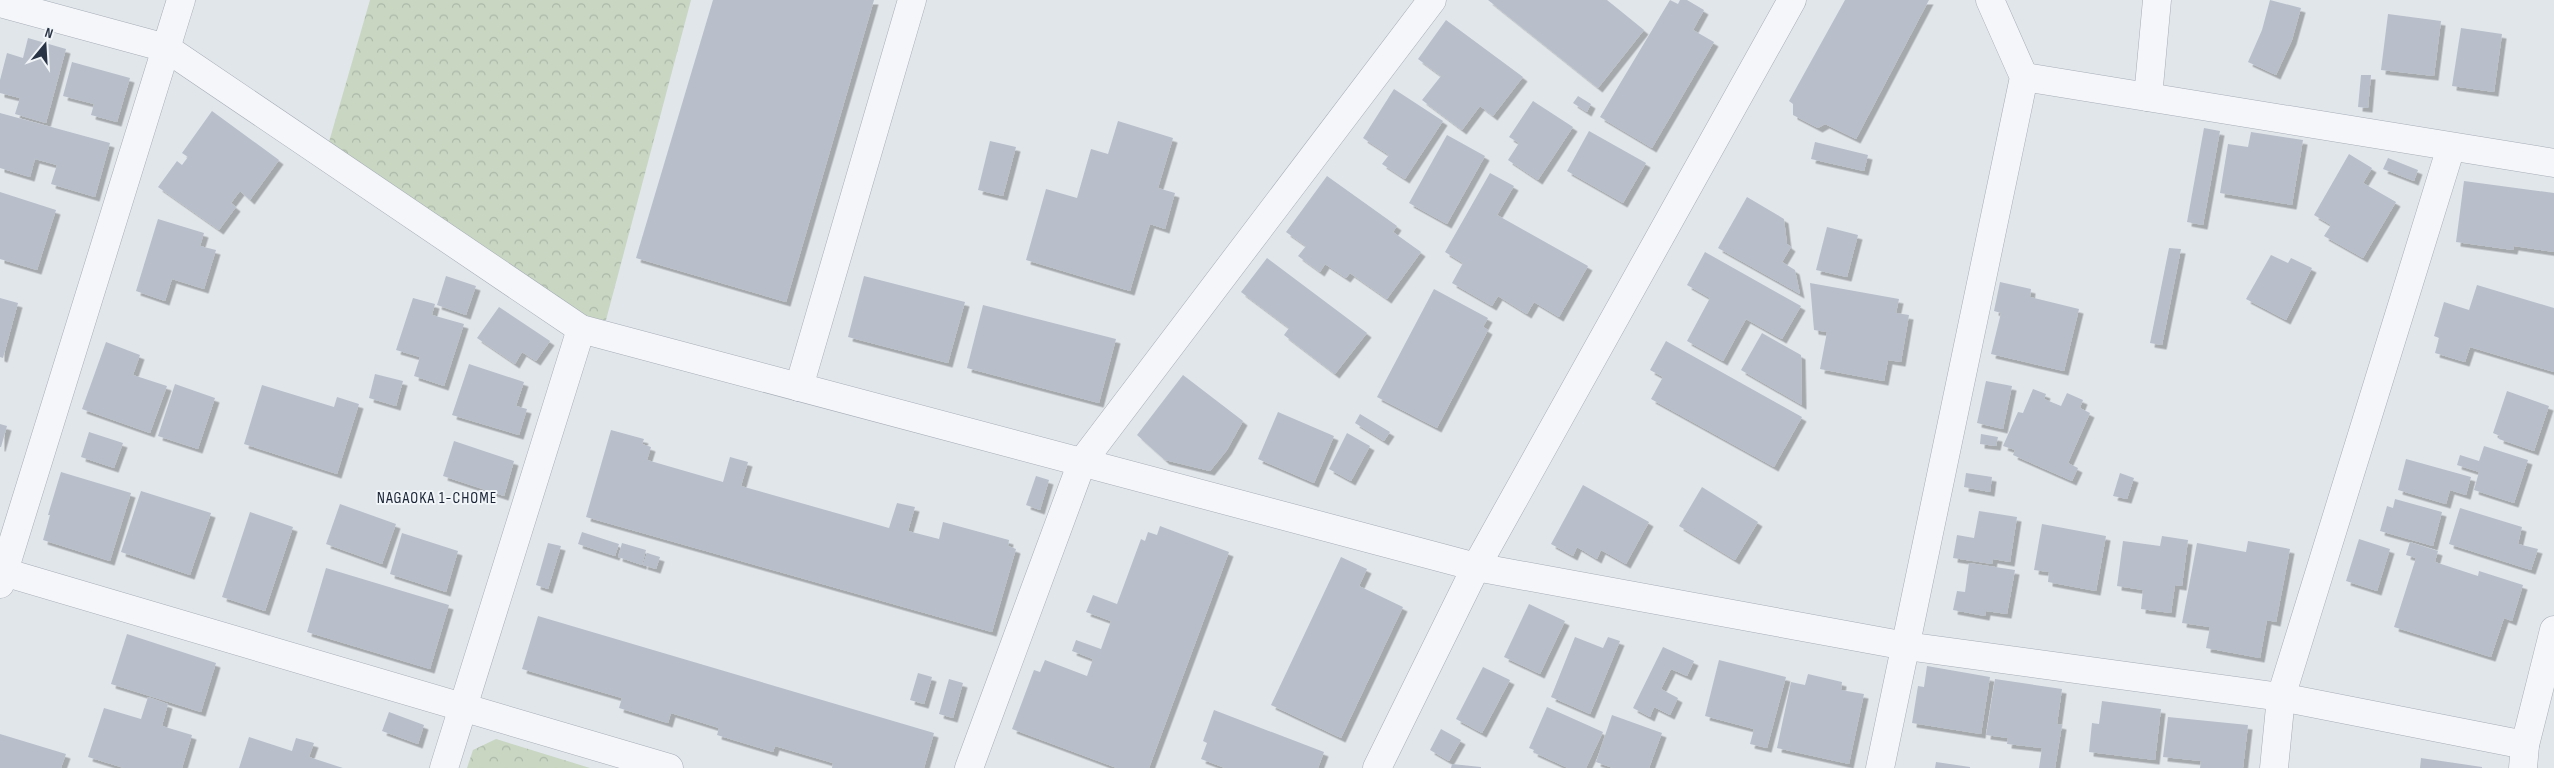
<svg xmlns="http://www.w3.org/2000/svg" width="2554" height="768" viewBox="0 0 2554 768" font-family="'Sofia Sans Condensed',sans-serif">
<style>
.forest{fill:url(#forest-crowns)}
.building{fill:#b8bfca;filter:url(#shadow)}
.lines{fill:none;stroke-linecap:round;stroke-linejoin:round}
.minor-casing{stroke:#a6adb6;stroke-width:29}
.tertiary-casing{stroke:#a6adb6;stroke-width:29}
.minor{stroke:#f5f6f9;stroke-width:28}
.tertiary{stroke:#f5f6f9;stroke-width:28}
.labels{text-anchor:middle;dominant-baseline:central;stroke-width:4;stroke-linejoin:round;paint-order:stroke}
.neighbourhood-label{font-size:16px;letter-spacing:1px;fill:#1a2436;stroke:#f1f5f8}
</style>
<defs>
<pattern id="forest-crowns" width="20" height="18" patternUnits="userSpaceOnUse" patternTransform="scale(1.25)"><rect width="20" height="18" fill="#c8d6c2"/><path d="M2 6a3 3 0 1 1 6 0M12 15a3 3 0 1 1 6 0" fill="none" stroke="#acb8a8"/></pattern>
<filter id="shadow"><feDropShadow dx="4.5" dy="4.5" stdDeviation="0" flood-color="#0004"/></filter>
</defs>
<rect width="100%" height="100%" fill="#e1e6eb"/>
<g class="forest">
<polygon points="370,0 691,0 606,320 578,319 329,142"/>
<polygon points="496,739 590,768 467,768 473,750"/>
</g>
<g class="building">
<polygon points="713,0 874,0 786,302 636,258"/>
<polygon points="1488,0 1607,0 1644,30 1598,88"/>
<polygon points="1670,0 1678,4 1680,0 1687,0 1704,10 1693,30 1714,42 1652,148 1600,117"/>
<polygon points="1845,0 1929,0 1856,139 1825,124 1818,128 1793,115 1793,104 1789,101"/>
<polygon points="2270,0 2301,8 2292,40 2276,75 2248,62 2262,30"/>
<polygon points="2388,14 2441,21 2434,76 2381,70"/>
<polygon points="1446,20 1523,77 1493,116 1480,106 1462,130 1422,100 1441,76 1418,59"/>
<polygon points="2461,28 2502,34 2494,92 2452,86"/>
<polygon points="28,38 66,49 46,123 15,114 20,98 0,93 0,80 7,53 23,58"/>
<polygon points="72,62 130,78 117,122 91,115 94,104 63,96"/>
<polygon points="2361,75 2371,75 2368,108 2358,107"/>
<polygon points="1394,89 1443,121 1405,179 1382,164 1389,155 1363,138"/>
<polygon points="1578,96 1591,104 1587,112 1573,103"/>
<polygon points="1533,101 1573,127 1538,180 1508,160 1519,143 1509,137"/>
<polygon points="212,111 279,160 250,200 240,191 231,203 236,207 219,230 158,187 177,161 182,165 188,157 182,153"/>
<polygon points="0,113 110,143 95,197 51,184 57,165 35,159 30,177 0,168"/>
<polygon points="1118,121 1173,138 1158,188 1175,193 1165,229 1150,224 1130,291 1026,260 1046,189 1077,198 1091,149 1108,154"/>
<polygon points="2204,128 2220,131 2203,225 2187,222"/>
<polygon points="1589,131 1646,163 1623,203 1567,171"/>
<polygon points="2251,132 2303,140 2292,205 2220,193 2228,144 2248,147"/>
<polygon points="1447,135 1485,156 1447,224 1409,203"/>
<polygon points="990,141 1016,147 1003,196 978,190"/>
<polygon points="1815,142 1868,155 1864,171 1811,159"/>
<polygon points="2349,154 2372,168 2363,183 2396,202 2363,258 2324,236 2331,225 2314,215"/>
<polygon points="2388,158 2418,170 2414,181 2383,169"/>
<polygon points="1490,173 1514,186 1497,215 1588,266 1559,317 1534,302 1527,314 1498,296 1492,306 1452,283 1463,263 1445,252"/>
<polygon points="1327,176 1397,226 1393,232 1421,252 1387,299 1350,273 1346,278 1325,264 1320,272 1298,256 1306,246 1286,232"/>
<polygon points="2464,181 2554,193 2554,252 2514,246 2513,250 2456,242"/>
<polygon points="0,192 56,210 37,270 0,259"/>
<polygon points="1747,197 1784,219 1787,244 1791,247 1782,262 1795,270 1800,294 1718,248"/>
<polygon points="158,219 204,233 200,246 216,250 204,289 172,279 165,301 136,291"/>
<polygon points="1827,227 1858,235 1847,277 1816,270"/>
<polygon points="2169,248 2181,249 2162,345 2150,343"/>
<polygon points="1705,252 1801,306 1782,339 1746,319 1723,361 1687,341 1710,298 1687,285"/>
<polygon points="2271,255 2288,263 2291,258 2312,268 2286,320 2246,299"/>
<polygon points="1267,258 1367,333 1335,374 1284,335 1289,328 1241,292"/>
<polygon points="446,276 476,286 466,315 437,305"/>
<polygon points="864,276 965,302 948,363 848,337"/>
<polygon points="2000,282 2031,289 2030,297 2079,309 2064,371 1991,354 2001,313 1994,311"/>
<polygon points="1810,283 1899,299 1896,313 1909,315 1901,362 1888,360 1884,381 1820,369 1827,332 1814,330"/>
<polygon points="2477,285 2554,308 2554,372 2470,347 2465,362 2435,353 2439,338 2434,336 2444,302 2469,310"/>
<polygon points="1434,289 1488,318 1483,327 1488,330 1437,428 1377,397"/>
<polygon points="0,298 18,303 3,358 0,357"/>
<polygon points="413,298 435,304 432,315 464,324 444,386 414,376 420,357 396,350"/>
<polygon points="983,305 1116,339 1099,403 967,368"/>
<polygon points="499,307 550,341 536,361 522,352 515,364 477,338"/>
<polygon points="1762,333 1801,355 1802,405 1741,370"/>
<polygon points="1666,341 1802,417 1774,467 1651,399 1663,377 1650,370"/>
<polygon points="106,342 140,355 133,375 167,386 150,433 82,409"/>
<polygon points="469,364 524,382 516,406 527,409 519,435 452,415"/>
<polygon points="375,374 403,381 396,406 369,398"/>
<polygon points="1183,375 1243,421 1227,450 1210,471 1165,460 1137,435"/>
<polygon points="1986,381 2012,386 2003,429 1977,423"/>
<polygon points="175,384 215,398 198,449 158,436"/>
<polygon points="262,385 334,407 337,397 359,404 337,474 244,444"/>
<polygon points="2033,389 2046,394 2044,399 2061,406 2067,393 2083,400 2080,408 2090,413 2068,463 2078,468 2072,481 2013,455 2015,450 2003,446 2018,412 2023,413"/>
<polygon points="2507,391 2549,406 2534,451 2499,439 2500,436 2493,433"/>
<polygon points="1278,412 1334,436 1314,483 1258,459"/>
<polygon points="1360,414 1390,432 1384,441 1355,423"/>
<polygon points="0,424 7,426 1,447 0,447"/>
<polygon points="611,430 644,439 642,444 651,447 647,460 723,482 730,457 748,462 741,486 889,528 897,503 915,507 908,531 939,539 943,522 1009,540 1008,546 1016,549 992,632 586,517"/>
<polygon points="89,432 123,443 114,468 81,457"/>
<polygon points="1347,433 1370,446 1351,481 1329,469"/>
<polygon points="1981,434 1998,437 1996,446 1980,444"/>
<polygon points="454,441 514,461 504,496 443,476"/>
<polygon points="2484,446 2528,460 2514,503 2474,490 2479,472 2457,465 2460,455 2479,461"/>
<polygon points="2406,459 2471,477 2466,495 2450,490 2446,504 2398,490"/>
<polygon points="61,472 131,493 110,561 43,540 50,515 48,515"/>
<polygon points="1966,473 1992,477 1990,492 1964,487"/>
<polygon points="2120,473 2134,478 2127,499 2113,496"/>
<polygon points="1036,476 1049,480 1040,510 1026,505"/>
<polygon points="1583,485 1649,522 1626,564 1601,550 1597,559 1577,547 1573,556 1551,544"/>
<polygon points="1702,487 1758,522 1735,560 1679,526"/>
<polygon points="141,491 211,513 190,575 121,552"/>
<polygon points="2395,499 2442,512 2433,546 2380,531 2387,506 2393,508"/>
<polygon points="340,504 396,524 382,564 326,544"/>
<polygon points="2460,508 2522,527 2518,544 2538,549 2531,570 2449,544"/>
<polygon points="1979,511 2017,517 2010,562 1993,559 1992,564 1953,558 1957,535 1974,538"/>
<polygon points="250,512 293,527 265,611 222,597"/>
<polygon points="2042,524 2106,536 2096,591 2048,582 2049,572 2034,570"/>
<polygon points="1160,526 1229,552 1149,768 1117,768 1012,729 1034,670 1040,672 1045,660 1087,676 1093,659 1072,651 1076,640 1101,649 1111,621 1086,612 1093,595 1117,604 1141,539 1145,541 1148,532 1157,535"/>
<polygon points="582,532 619,544 615,556 578,544"/>
<polygon points="402,533 458,551 446,592 390,574"/>
<polygon points="2162,536 2188,540 2182,586 2175,585 2171,613 2141,609 2143,590 2117,586 2123,541 2160,546"/>
<polygon points="2359,539 2390,549 2377,591 2346,581"/>
<polygon points="2248,541 2290,549 2276,622 2267,620 2260,658 2206,648 2210,627 2182,623 2197,543 2246,552"/>
<polygon points="2410,542 2438,551 2435,562 2478,576 2479,571 2523,585 2512,621 2504,618 2491,657 2394,627 2416,558 2406,555"/>
<polygon points="548,543 561,546 548,589 536,585"/>
<polygon points="622,543 646,550 642,565 618,557"/>
<polygon points="647,553 660,557 656,569 643,565"/>
<polygon points="1341,557 1367,569 1359,586 1403,607 1341,738 1271,705"/>
<polygon points="1969,563 2015,570 2007,614 1986,611 1985,616 1953,610 1957,591 1965,592"/>
<polygon points="326,568 449,605 430,669 307,632"/>
<polygon points="1529,604 1565,621 1540,674 1504,657"/>
<polygon points="538,616 934,733 924,768 832,768 833,763 775,746 773,752 717,735 719,728 671,713 668,723 619,708 622,698 522,669"/>
<polygon points="127,634 216,663 201,712 111,684"/>
<polygon points="1575,637 1603,648 1608,637 1620,641 1590,714 1551,697"/>
<polygon points="1663,647 1694,661 1687,676 1671,669 1661,689 1678,698 1670,715 1654,707 1650,717 1633,708"/>
<polygon points="1719,660 1786,677 1767,748 1750,744 1754,729 1705,716"/>
<polygon points="1927,666 1990,677 1981,734 1912,723 1918,686 1924,687"/>
<polygon points="1483,667 1510,680 1482,733 1456,719"/>
<polygon points="918,673 932,677 924,704 910,700"/>
<polygon points="1808,674 1842,682 1841,690 1864,694 1849,764 1777,748 1791,682 1805,685"/>
<polygon points="949,679 963,683 953,718 939,714"/>
<polygon points="1995,679 2062,689 2057,724 2062,725 2055,768 2039,768 2042,748 2007,744 2008,738 1986,735"/>
<polygon points="148,697 168,704 162,726 192,735 182,768 124,768 88,757 104,708 141,719"/>
<polygon points="2102,701 2161,709 2155,760 2089,752 2092,723 2099,724"/>
<polygon points="1547,707 1603,732 1586,768 1568,768 1533,752 1534,750 1529,748"/>
<polygon points="1214,710 1324,752 1318,768 1225,768 1201,759 1207,743 1203,741"/>
<polygon points="389,712 424,725 418,744 382,731"/>
<polygon points="1612,715 1662,733 1649,768 1613,768 1596,762"/>
<polygon points="2168,717 2248,725 2243,768 2200,768 2201,761 2163,757"/>
<polygon points="1441,729 1461,740 1449,761 1430,750"/>
<polygon points="0,734 66,754 61,768 0,768"/>
<polygon points="249,737 292,751 296,738 314,743 309,757 343,768 239,768"/>
<polygon points="2421,758 2482,767 2482,768 2420,768"/>
<polygon points="1936,762 1970,767 1970,768 1935,768"/>
<polygon points="1452,764 1481,767 1481,768 1451,768"/>
</g>
<g class="lines">
<defs>
<g id="minor">
<polyline points="0,3 166,48 581,329 1476,567 1906,646 2281,697 2525,745"/>
<polyline points="2024,77 2554,163"/>
<polyline points="2148,97 2157,0"/>
<polyline points="799,387 912,0"/>
<polyline points="0,571 669,768"/>
<polyline points="0,584 181,0"/>
<polyline points="444,768 581,329"/>
<polyline points="969,768 1082,462 1432,0"/>
<polyline points="1880,768 2024,77 1990,0"/>
<polyline points="2274,768 2281,697 2451,147"/>
<polyline points="2523,768 2525,745 2554,630"/>
</g>
<polyline id="tertiary" points="1377,768 1476,567 1792,0"/>
</defs>
<use href="#minor" class="minor-casing"/>
<use href="#tertiary" class="tertiary-casing"/>
<use href="#minor" class="minor"/>
<use href="#tertiary" class="tertiary"/>
</g>
<g class="labels">
<g class="neighbourhood-label">
<text x="437" y="498">NAGAOKA 1-CHOME</text>
</g>
</g>
<g transform="translate(45 45) rotate(18)" stroke="#f1f5f8" stroke-width="4" paint-order="stroke">
<path d="M0-4L9 19L0 12L-9 19Z" fill="#283345"/>
<text y="-8" font-size="14" font-weight="bold" text-anchor="middle" fill="#283345">N</text>
</g>
</svg>
